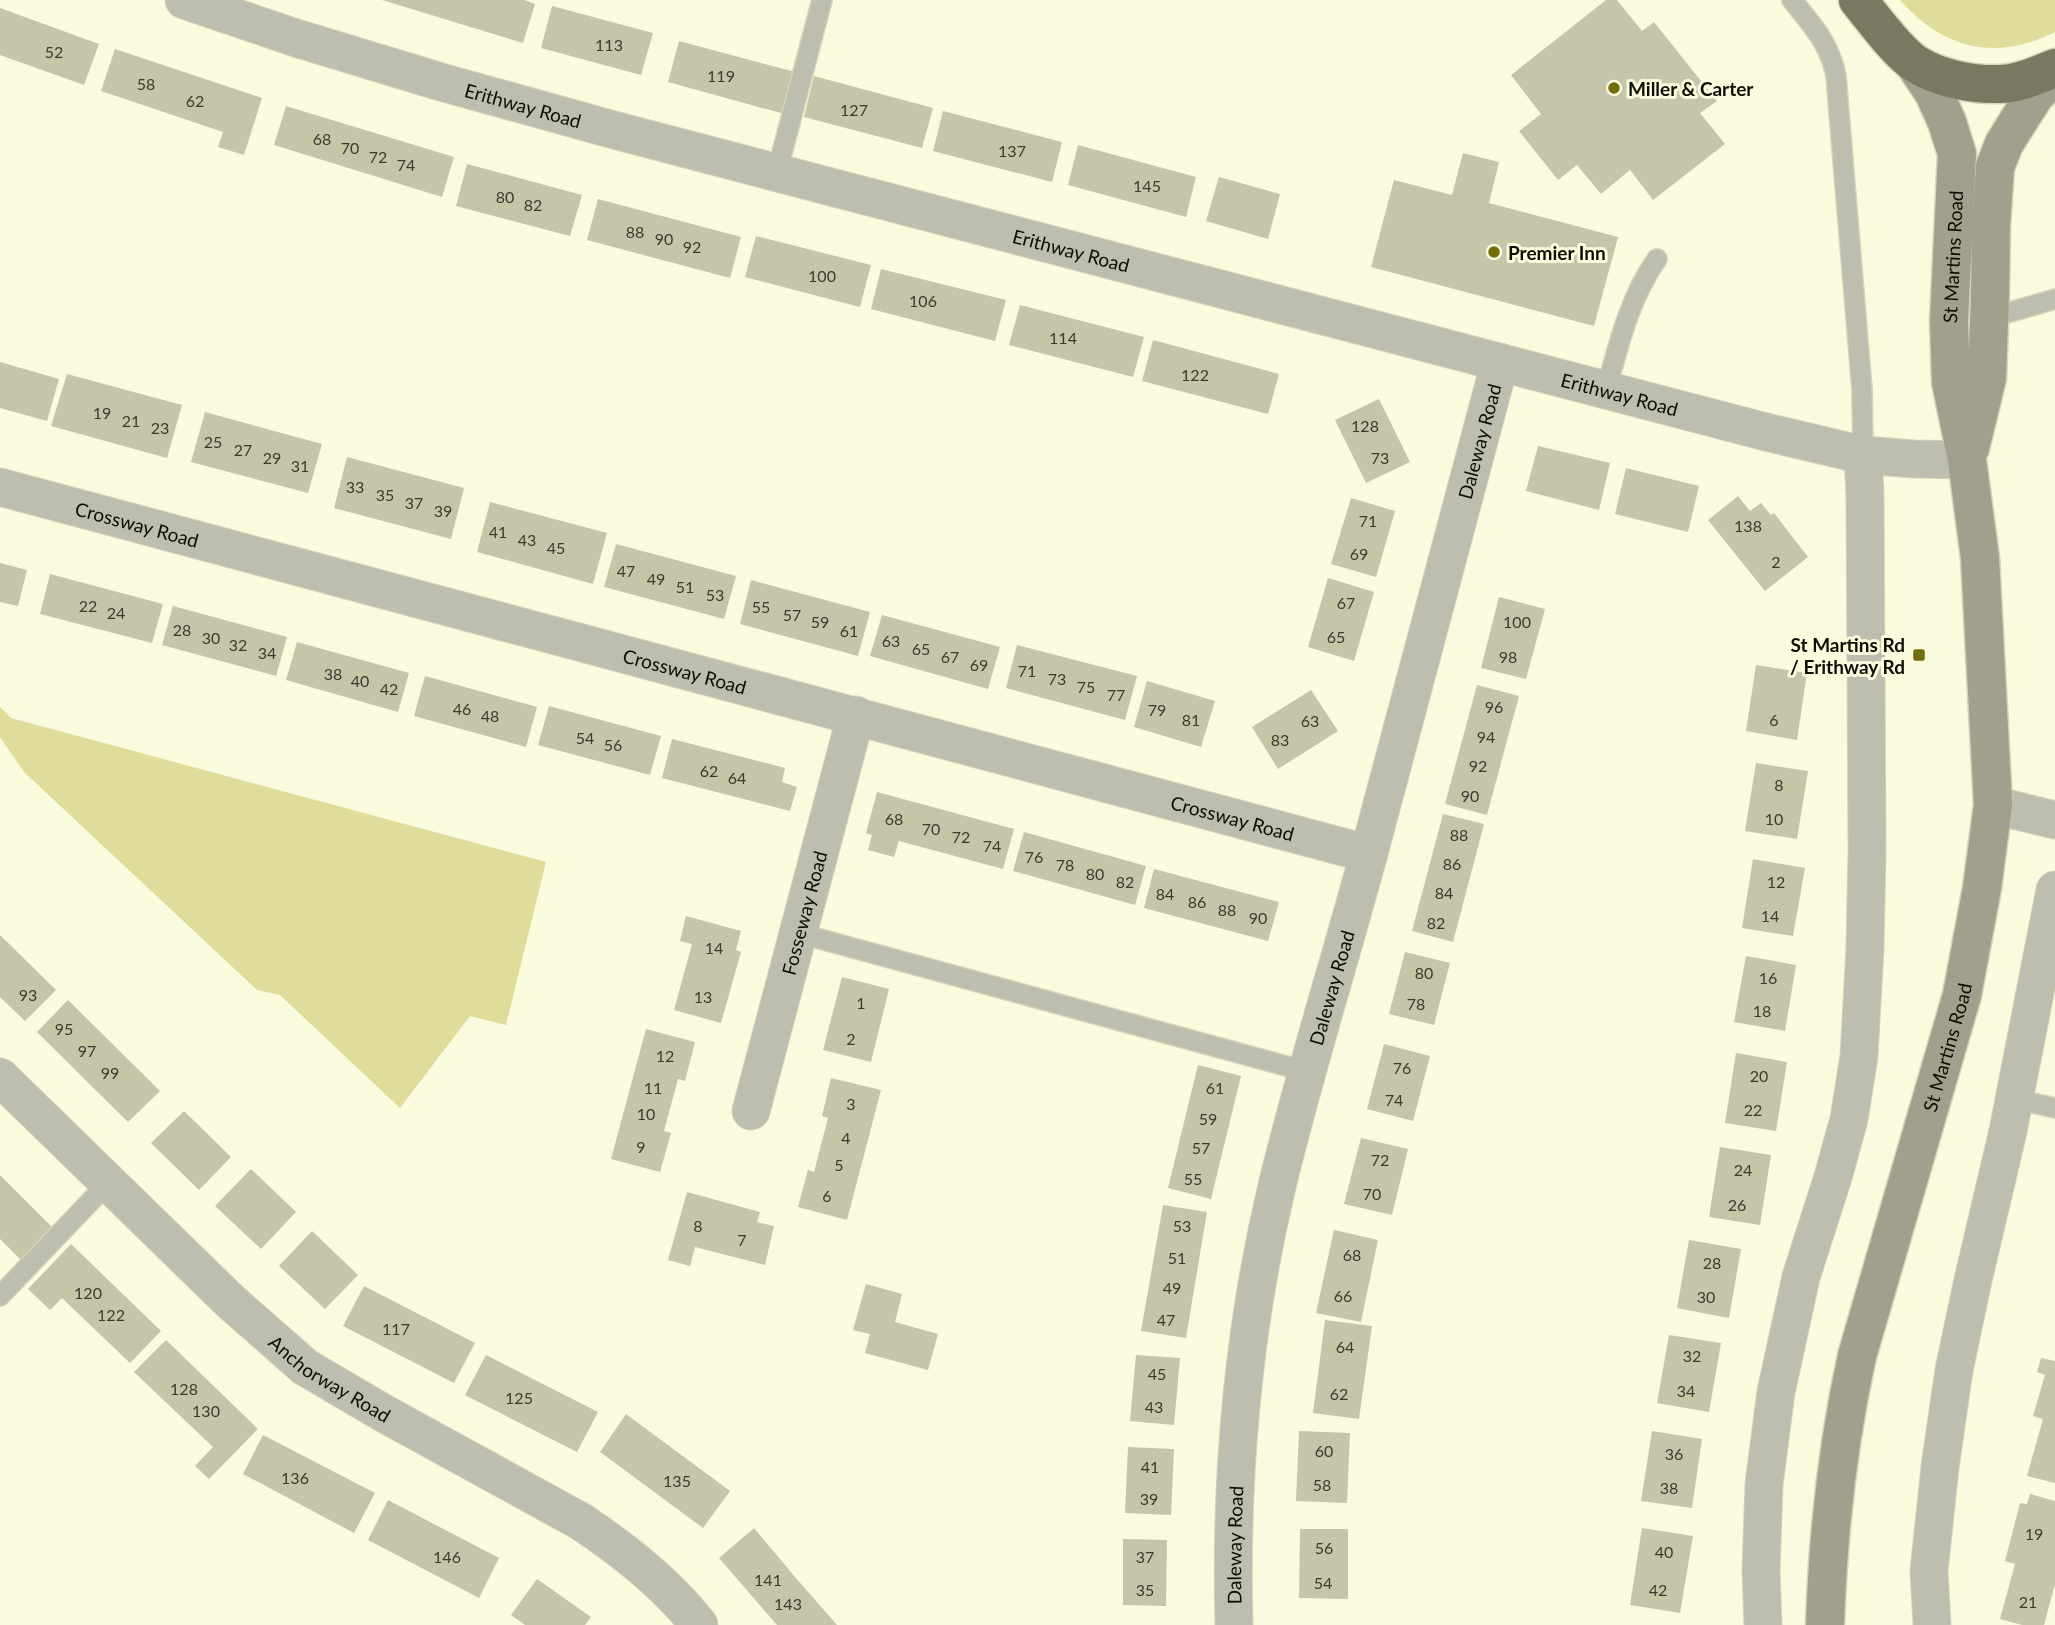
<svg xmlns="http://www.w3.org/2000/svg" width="2055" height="1625" viewBox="0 0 2055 1625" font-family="Lato,sans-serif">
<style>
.green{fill:#dfdd9b}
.building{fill:#c6c5a8}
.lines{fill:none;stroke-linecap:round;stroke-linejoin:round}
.lane-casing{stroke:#d4d4b9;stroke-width:22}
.street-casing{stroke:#d4d4b9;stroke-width:39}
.secondary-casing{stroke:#d4d4b9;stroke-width:41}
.highway-casing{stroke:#d4d4b9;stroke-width:41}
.lane{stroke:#bdbdb0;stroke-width:19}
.street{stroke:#bdbdb0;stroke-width:37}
.secondary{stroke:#a0a08d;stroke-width:38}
.highway{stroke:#7a795f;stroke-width:38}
.poi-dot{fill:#726e0d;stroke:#fafadc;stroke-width:2.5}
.labels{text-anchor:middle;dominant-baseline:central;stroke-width:6;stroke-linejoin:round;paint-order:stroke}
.number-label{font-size:16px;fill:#3b3b2d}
.poi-label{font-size:19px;font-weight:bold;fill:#0d0d04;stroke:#fafadc;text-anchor:start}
.street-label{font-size:19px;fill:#0d0d04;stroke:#fafadc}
</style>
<rect width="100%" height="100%" fill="#fafadc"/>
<g class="green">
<path d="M1900 0H2055V32C1996 62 1943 49 1900 0Z"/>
<polygon points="0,707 11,718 546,862 506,1025 470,1016 400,1108 280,995 257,990 24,772 0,737"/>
</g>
<g class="building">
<polygon points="382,0 524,0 535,4 523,43"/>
<polygon points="1606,0 1617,0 1642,31 1654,22 1717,101 1700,113 1725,144 1653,200 1630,170 1601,194 1577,165 1558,180 1519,131 1541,114 1511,75"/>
<polygon points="552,6 653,33 641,75 541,48"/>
<polygon points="0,8 99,44 84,85 0,55"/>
<polygon points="679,41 799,73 788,115 668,82"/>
<polygon points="115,49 262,98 244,155 218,147 223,132 101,91"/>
<polygon points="814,76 933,108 922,148 804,117"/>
<polygon points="286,106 454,157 442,197 274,145"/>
<polygon points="943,111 1062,142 1052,182 933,151"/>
<polygon points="1078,145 1196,177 1186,217 1068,185"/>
<polygon points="1463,153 1499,162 1489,203 1618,237 1594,326 1371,267 1394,180 1452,195"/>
<polygon points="467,164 582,195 570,236 456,206"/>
<polygon points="1219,177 1280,194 1268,239 1206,221"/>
<polygon points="598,199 741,237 730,278 587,240"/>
<polygon points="756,236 871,265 860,307 745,277"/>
<polygon points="881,269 1006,300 995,341 871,309"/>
<polygon points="1020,305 1144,337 1133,377 1009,345"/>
<polygon points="1153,340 1279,374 1268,414 1142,381"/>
<polygon points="0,362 59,379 47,421 0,408"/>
<polygon points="67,374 182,405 167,458 51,426"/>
<polygon points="1379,399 1410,462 1366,483 1335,420"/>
<polygon points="205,412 322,444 308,493 191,462"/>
<polygon points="1538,446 1610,463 1599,510 1526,491"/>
<polygon points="347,457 464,488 451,539 334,508"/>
<polygon points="1626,468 1699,486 1688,532 1615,514"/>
<polygon points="1738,496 1750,511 1761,503 1771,515 1774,513 1808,557 1765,591 1708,520"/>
<polygon points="1351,498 1395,511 1376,577 1331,564"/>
<polygon points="490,502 607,533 593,584 477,552"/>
<polygon points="616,544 736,576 724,619 604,587"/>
<polygon points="0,563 27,570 18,606 0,602"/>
<polygon points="50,574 163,604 152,643 40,614"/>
<polygon points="1328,578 1374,592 1354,661 1308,647"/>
<polygon points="751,580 870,612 858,656 740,624"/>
<polygon points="1499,597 1545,609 1526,679 1481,668"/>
<polygon points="173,606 287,637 276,676 162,645"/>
<polygon points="882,615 1000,647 988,689 870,656"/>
<polygon points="297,642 409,673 398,712 286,680"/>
<polygon points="1017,645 1137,676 1125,720 1006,688"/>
<polygon points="1756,665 1807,673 1797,740 1746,731"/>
<polygon points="425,676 537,707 526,747 414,716"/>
<polygon points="1147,681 1215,701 1201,747 1134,727"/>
<polygon points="1477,685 1519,696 1487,815 1445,804"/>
<polygon points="1311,690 1338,731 1278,769 1252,727"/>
<polygon points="549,706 661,736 650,775 538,745"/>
<polygon points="672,739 785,768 782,782 797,787 790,811 662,778"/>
<polygon points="1756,763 1808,771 1797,839 1745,831"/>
<polygon points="877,792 1014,829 1003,869 899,841 894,857 868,850 872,835 866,833"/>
<polygon points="1443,814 1484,824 1453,942 1412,931"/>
<polygon points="1024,832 1146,866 1135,905 1013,871"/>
<polygon points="1753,859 1805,868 1793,936 1742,928"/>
<polygon points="1154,869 1279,902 1268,941 1144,908"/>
<polygon points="686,916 741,931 736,950 741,952 721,1023 674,1010 692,944 680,941"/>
<polygon points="0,935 56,990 25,1021 0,997"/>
<polygon points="1405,952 1450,963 1434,1025 1389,1014"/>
<polygon points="1746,956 1796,965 1785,1031 1734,1022"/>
<polygon points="842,977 889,989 871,1062 823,1050"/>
<polygon points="68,1000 160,1091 128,1122 37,1032"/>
<polygon points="646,1029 695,1042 685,1081 678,1079 664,1131 671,1133 660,1172 611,1159"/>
<polygon points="1384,1044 1430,1056 1413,1121 1367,1109"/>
<polygon points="1736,1053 1787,1062 1776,1131 1725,1123"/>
<polygon points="1198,1065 1241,1076 1211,1199 1168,1188"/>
<polygon points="831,1078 881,1090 847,1220 798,1207 808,1170 814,1172 828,1118 822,1116"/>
<polygon points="184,1111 231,1157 199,1190 151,1143"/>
<polygon points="1361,1138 1408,1149 1392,1215 1344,1204"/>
<polygon points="1720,1147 1771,1155 1760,1225 1709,1217"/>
<polygon points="251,1169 296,1212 261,1249 215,1206"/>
<polygon points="0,1175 54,1229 22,1261 0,1239"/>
<polygon points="687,1192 760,1212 757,1222 774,1226 765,1265 695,1247 690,1266 668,1260"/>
<polygon points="1163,1205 1207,1212 1186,1338 1141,1331"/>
<polygon points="1334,1230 1378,1240 1361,1322 1316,1313"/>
<polygon points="312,1231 358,1275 325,1309 279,1266"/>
<polygon points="1689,1240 1741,1249 1729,1318 1677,1308"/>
<polygon points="71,1244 161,1331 130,1363 62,1298 50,1310 28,1289"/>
<polygon points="866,1284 902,1294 895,1322 938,1334 928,1370 865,1353 870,1334 853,1330"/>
<polygon points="364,1286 475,1343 454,1383 343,1326"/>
<polygon points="1325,1320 1372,1326 1359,1419 1313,1413"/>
<polygon points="1669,1335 1721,1343 1709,1412 1657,1403"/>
<polygon points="166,1340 258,1429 209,1479 195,1466 213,1447 134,1372"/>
<polygon points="486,1355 598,1412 577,1452 465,1395"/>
<polygon points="1136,1355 1180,1358 1174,1425 1130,1421"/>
<polygon points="2041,1358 2055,1361 2055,1483 2027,1476 2043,1419 2033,1416 2045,1375 2037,1372"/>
<polygon points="626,1414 730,1491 703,1528 600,1452"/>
<polygon points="1299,1431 1350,1433 1347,1503 1296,1501"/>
<polygon points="1652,1431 1702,1439 1692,1508 1641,1501"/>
<polygon points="263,1435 375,1493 354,1533 243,1474"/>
<polygon points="1128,1447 1174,1449 1171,1515 1125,1513"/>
<polygon points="2030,1494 2055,1501 2055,1584 2044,1625 2022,1625 2000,1619 2015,1564 2005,1561 2020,1503 2027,1504"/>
<polygon points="388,1500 499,1558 479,1598 368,1540"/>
<polygon points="754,1528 795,1577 837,1625 777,1625 719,1558"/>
<polygon points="1642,1528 1693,1536 1680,1613 1630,1605"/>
<polygon points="1300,1529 1348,1529 1348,1599 1299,1598"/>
<polygon points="1123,1539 1167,1540 1166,1606 1123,1605"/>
<polygon points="537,1579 591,1617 585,1625 525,1625 511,1615"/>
</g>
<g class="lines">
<defs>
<g id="lane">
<path d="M1792 0C1812 25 1830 44 1836 76L1862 390 1863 455"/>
<polyline points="777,172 822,0"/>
<polyline points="1990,318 2055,299"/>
<path d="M1606 390C1619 344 1629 299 1657 259"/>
<polyline points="798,933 1308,1072"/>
<polyline points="2015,1099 2055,1108"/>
<polyline points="0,1296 108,1183"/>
</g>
<g id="street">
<path id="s1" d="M184 0 296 38 441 82 614 130 1766 432 1863 455 1914 459 1967 460"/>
<path id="s2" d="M0 487 1369 854"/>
<polyline points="1993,805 2055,820"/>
<path id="s3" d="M0 1077 230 1301 305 1367 385 1414 580 1521C624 1550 666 1583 699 1625"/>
<path id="s4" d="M751 1111 856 715"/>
<path id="s5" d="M1234 1625C1230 1478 1243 1329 1277 1186 1304 1074 1339 964 1369 853 1413 690 1456 526 1500 362"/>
<polyline points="1763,1625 1761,1571 1764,1484 1776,1392 1801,1277 1833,1177 1849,1119 1859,1056 1865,948 1867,851 1865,494 1863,455"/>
<polyline points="1932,1625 1929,1571 1940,1467 1954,1370 1973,1280 2008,1131 2055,890"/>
</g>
<g id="secondary">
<polyline points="1970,448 1987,378 1990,295 1991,226 1995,167 2004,144 2017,123 2035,95 2055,75"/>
<path id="s6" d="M1825 1625C1828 1533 1837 1447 1857 1356L1962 995 1982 888 1993 805 1980 558 1967 460 1951 382 1949 321 1957 154 1947 122 1934 93 1914 63"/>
</g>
<path id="highway" d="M1858 0C1873 18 1897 52 1916 64 1939 78 1971 85 1999 84 2017 84 2038 75 2055 68"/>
</defs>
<use href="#lane" class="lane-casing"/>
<use href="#street" class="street-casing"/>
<use href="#secondary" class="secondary-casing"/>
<use href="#highway" class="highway-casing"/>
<use href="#lane" class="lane"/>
<use href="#street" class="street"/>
<use href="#secondary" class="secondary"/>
<use href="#highway" class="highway"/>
</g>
<g class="poi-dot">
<circle cx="1614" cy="88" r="7"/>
<circle cx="1494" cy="252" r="7"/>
<rect x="1912" y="648" width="14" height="14" rx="3.5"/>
</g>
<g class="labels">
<g class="number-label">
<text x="609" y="44">113</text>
<text x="54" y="51">52</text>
<text x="721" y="75">119</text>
<text x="146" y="83">58</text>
<text x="195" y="100">62</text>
<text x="854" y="109">127</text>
<text x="322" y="138">68</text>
<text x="350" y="147">70</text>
<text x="1012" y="150">137</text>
<text x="378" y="156">72</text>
<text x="406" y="164">74</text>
<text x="1147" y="185">145</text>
<text x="505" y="196">80</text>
<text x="533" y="204">82</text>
<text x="635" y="231">88</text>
<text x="664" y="238">90</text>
<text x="692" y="246">92</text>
<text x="822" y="275">100</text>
<text x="923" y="300">106</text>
<text x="1063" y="337">114</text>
<text x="1195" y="374">122</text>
<text x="102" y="412">19</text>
<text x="131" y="420">21</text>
<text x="1365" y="425">128</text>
<text x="160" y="427">23</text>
<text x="213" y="441">25</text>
<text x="243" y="449">27</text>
<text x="272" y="457">29</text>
<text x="1380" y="457">73</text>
<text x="300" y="465">31</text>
<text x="355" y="486">33</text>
<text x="385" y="494">35</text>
<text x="414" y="502">37</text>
<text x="443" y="510">39</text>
<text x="1368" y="520">71</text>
<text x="1748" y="525">138</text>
<text x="498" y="531">41</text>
<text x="527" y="539">43</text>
<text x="556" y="547">45</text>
<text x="1359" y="553">69</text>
<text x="1776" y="561">2</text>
<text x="626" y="570">47</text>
<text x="656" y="578">49</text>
<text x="685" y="586">51</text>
<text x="715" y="594">53</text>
<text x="1346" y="602">67</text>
<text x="88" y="605">22</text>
<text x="761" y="606">55</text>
<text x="116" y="612">24</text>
<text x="792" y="614">57</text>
<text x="820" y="621">59</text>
<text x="1517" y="621">100</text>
<text x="182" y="629">28</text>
<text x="849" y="630">61</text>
<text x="1336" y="636">65</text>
<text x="211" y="637">30</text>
<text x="891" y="640">63</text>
<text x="238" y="644">32</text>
<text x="921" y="648">65</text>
<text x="267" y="652">34</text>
<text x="950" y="656">67</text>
<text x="1508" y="656">98</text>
<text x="979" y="664">69</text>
<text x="1027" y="670">71</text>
<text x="333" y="673">38</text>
<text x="1057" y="678">73</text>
<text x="360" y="680">40</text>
<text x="1086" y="686">75</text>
<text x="389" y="688">42</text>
<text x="1116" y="694">77</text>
<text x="1494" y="706">96</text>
<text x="462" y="708">46</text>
<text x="1157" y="709">79</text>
<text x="490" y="715">48</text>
<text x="1191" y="719">81</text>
<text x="1774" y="719">6</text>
<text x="1310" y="720">63</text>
<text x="1486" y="736">94</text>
<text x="585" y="737">54</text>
<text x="1280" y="739">83</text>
<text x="613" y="744">56</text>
<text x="1478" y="765">92</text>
<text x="709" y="770">62</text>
<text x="737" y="777">64</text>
<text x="1779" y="784">8</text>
<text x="1470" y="795">90</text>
<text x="894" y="818">68</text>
<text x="1774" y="818">10</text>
<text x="931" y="828">70</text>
<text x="1459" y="834">88</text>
<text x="961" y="836">72</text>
<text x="992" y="845">74</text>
<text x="1034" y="856">76</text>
<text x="1452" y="863">86</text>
<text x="1065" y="864">78</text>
<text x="1095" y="873">80</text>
<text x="1125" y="881">82</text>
<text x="1776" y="881">12</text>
<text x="1444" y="892">84</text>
<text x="1165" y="893">84</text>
<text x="1197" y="901">86</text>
<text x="1227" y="909">88</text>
<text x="1770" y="915">14</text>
<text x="1258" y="917">90</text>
<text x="1436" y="922">82</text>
<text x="714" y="947">14</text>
<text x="1424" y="972">80</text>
<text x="1768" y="977">16</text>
<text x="28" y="994">93</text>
<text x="703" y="996">13</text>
<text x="861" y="1002">1</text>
<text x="1416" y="1003">78</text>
<text x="1762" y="1010">18</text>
<text x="64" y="1028">95</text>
<text x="851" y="1038">2</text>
<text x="87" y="1050">97</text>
<text x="665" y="1055">12</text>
<text x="1402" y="1067">76</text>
<text x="110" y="1072">99</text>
<text x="1759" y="1075">20</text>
<text x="653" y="1087">11</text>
<text x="1215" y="1087">61</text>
<text x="1394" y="1099">74</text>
<text x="851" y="1103">3</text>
<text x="1753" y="1109">22</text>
<text x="646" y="1113">10</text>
<text x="1208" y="1118">59</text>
<text x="846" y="1137">4</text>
<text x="641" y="1146">9</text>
<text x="1201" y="1147">57</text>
<text x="1380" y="1159">72</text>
<text x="839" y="1164">5</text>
<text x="1743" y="1169">24</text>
<text x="1193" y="1178">55</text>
<text x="1372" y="1193">70</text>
<text x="827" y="1195">6</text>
<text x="1737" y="1204">26</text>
<text x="698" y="1225">8</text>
<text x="1182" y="1225">53</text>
<text x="742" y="1239">7</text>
<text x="1352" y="1254">68</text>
<text x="1177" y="1257">51</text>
<text x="1712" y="1262">28</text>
<text x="1172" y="1287">49</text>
<text x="88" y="1292">120</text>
<text x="1343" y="1295">66</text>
<text x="1706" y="1296">30</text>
<text x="111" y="1314">122</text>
<text x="1166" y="1319">47</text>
<text x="396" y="1328">117</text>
<text x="1345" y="1346">64</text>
<text x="1692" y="1355">32</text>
<text x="1157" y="1373">45</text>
<text x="184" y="1388">128</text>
<text x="1686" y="1390">34</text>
<text x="1339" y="1393">62</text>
<text x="519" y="1397">125</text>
<text x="1154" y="1406">43</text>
<text x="206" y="1410">130</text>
<text x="1324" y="1450">60</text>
<text x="1674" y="1453">36</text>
<text x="1150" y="1466">41</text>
<text x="295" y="1477">136</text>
<text x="677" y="1480">135</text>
<text x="1322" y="1484">58</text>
<text x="1669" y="1487">38</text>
<text x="1149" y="1498">39</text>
<text x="2034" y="1533">19</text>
<text x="1324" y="1547">56</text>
<text x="1664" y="1551">40</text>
<text x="447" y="1556">146</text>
<text x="1145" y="1556">37</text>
<text x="768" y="1579">141</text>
<text x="1323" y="1582">54</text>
<text x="1145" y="1589">35</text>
<text x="1658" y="1589">42</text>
<text x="2028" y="1601">21</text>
<text x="788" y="1603">143</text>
</g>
<g class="poi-label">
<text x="1628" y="88">Miller &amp; Carter</text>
<text x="1508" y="252">Premier Inn</text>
<text x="1905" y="644" text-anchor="end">St Martins Rd<tspan x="1905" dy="22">/ Erithway Rd</tspan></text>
</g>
<g class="street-label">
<text stroke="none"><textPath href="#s1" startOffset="355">Erithway Road</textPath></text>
<text stroke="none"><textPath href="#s1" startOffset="922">Erithway Road</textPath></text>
<text stroke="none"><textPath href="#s6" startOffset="1391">St Martins Road</textPath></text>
<text stroke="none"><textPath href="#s1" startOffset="1489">Erithway Road</textPath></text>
<text stroke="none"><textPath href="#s5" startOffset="1214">Daleway Road</textPath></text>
<text stroke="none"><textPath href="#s2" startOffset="142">Crossway Road</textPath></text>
<text stroke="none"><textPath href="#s2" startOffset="709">Crossway Road</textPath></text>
<text stroke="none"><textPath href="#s2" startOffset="1276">Crossway Road</textPath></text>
<text stroke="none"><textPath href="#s4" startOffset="205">Fosseway Road</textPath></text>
<text stroke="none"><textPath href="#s5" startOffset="648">Daleway Road</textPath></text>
<text stroke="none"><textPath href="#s6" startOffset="593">St Martins Road</textPath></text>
<text stroke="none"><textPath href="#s3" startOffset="448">Anchorway Road</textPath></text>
<text stroke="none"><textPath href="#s5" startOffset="80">Daleway Road</textPath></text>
</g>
</g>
</svg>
